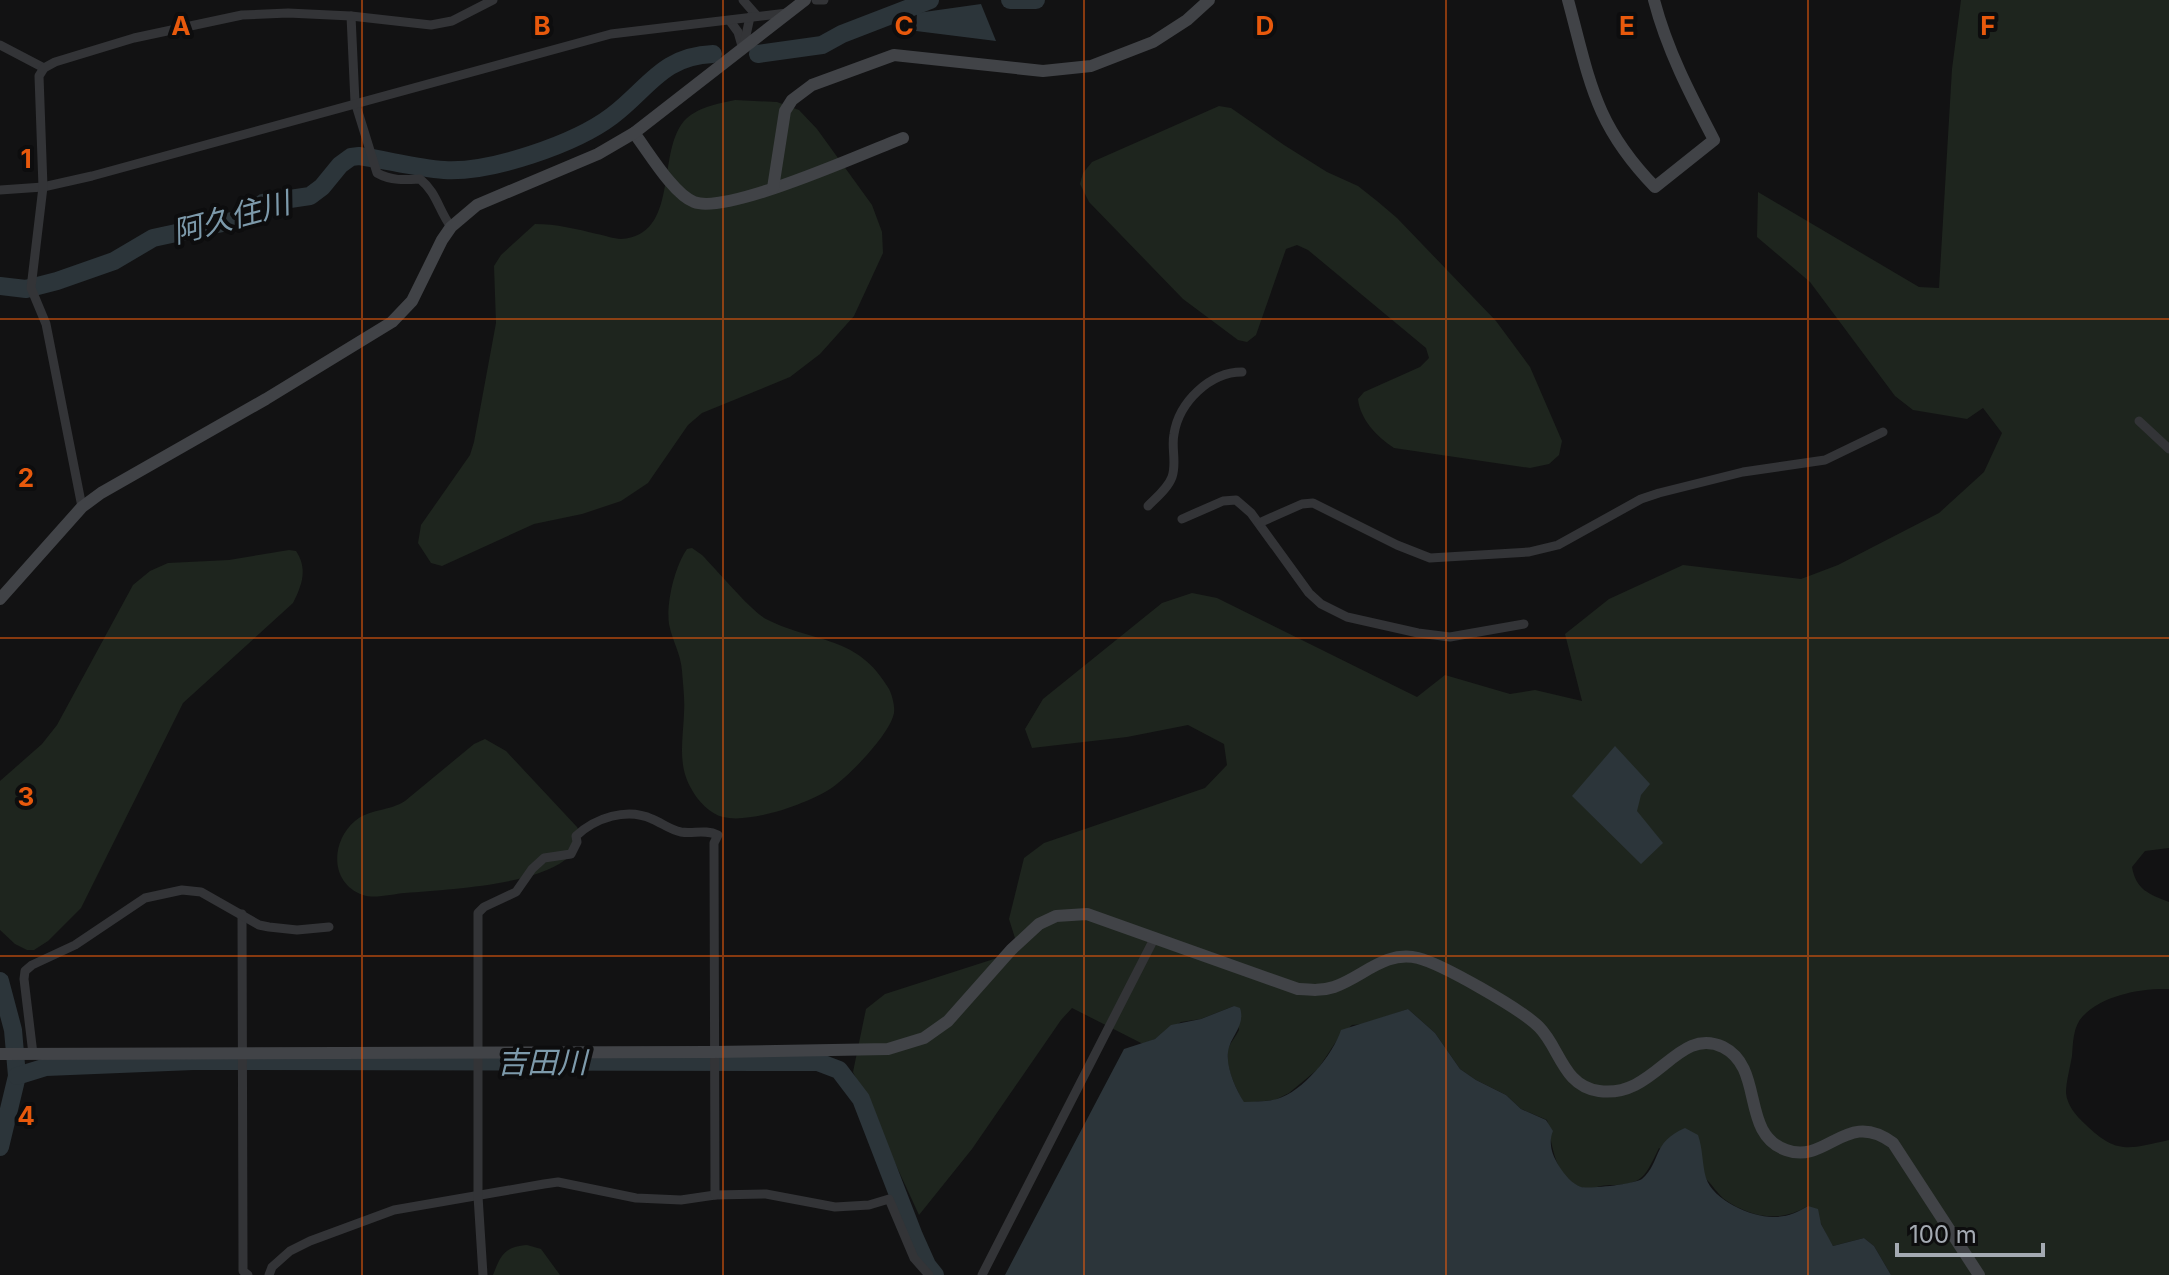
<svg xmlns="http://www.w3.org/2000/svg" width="2169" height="1275" viewBox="0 0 2169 1275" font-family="Inter,'Noto Sans JP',sans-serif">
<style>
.green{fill:#1e251e}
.water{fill:#2c353a}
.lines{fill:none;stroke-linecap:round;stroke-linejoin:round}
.river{stroke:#2c353a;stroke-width:18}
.street{stroke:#333437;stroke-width:9}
.secondary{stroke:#414347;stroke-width:12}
.grid{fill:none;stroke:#e8590c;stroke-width:2;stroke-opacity:0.55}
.labels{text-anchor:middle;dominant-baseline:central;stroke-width:8;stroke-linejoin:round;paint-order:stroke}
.water-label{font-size:30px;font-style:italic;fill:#7d9aab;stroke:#0d0d0e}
.grid-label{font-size:26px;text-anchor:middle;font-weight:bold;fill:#e8590c;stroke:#0d0d0e;stroke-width:8;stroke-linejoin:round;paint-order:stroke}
</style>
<rect width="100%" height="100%" fill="#121213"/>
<g class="green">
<path d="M1961 0H2169V848L2145 851 2132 867C2136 890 2149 894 2169 902V989C2141 988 2103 995 2083 1016 2073 1026 2073 1043 2072 1056 2070 1068 2066 1082 2066 1093 2067 1105 2076 1116 2085 1124 2117 1155 2128 1149 2169 1140V1275H1891L1874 1246 1864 1238 1833 1246C1823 1232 1821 1217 1808 1206 1780 1223 1751 1218 1724 1199 1718 1194 1713 1186 1707 1180 1693 1168 1674 1158 1659 1148 1645 1176 1644 1185 1610 1185 1601 1185 1593 1189 1585 1188 1554 1183 1552 1142 1547 1120L1521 1109 1506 1095 1476 1080 1460 1069 1435 1033 1408 1009 1364 1024 1352 1025 1339 1037 1318 1069 1289 1093 1275 1100 1244 1103C1236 1089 1223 1063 1229 1047 1231 1042 1236 1036 1239 1030L1234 1006 1201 1019 1181 1022 1155 1039 1143 1044 1072 1008 1061 1020 972 1149 919 1215 853 1072 866 1009 885 994 1019 951 1009 919 1024 858 1044 843 1205 788 1227 765 1224 744 1188 725 1127 737 1032 748 1025 729 1043 699 1162 603 1192 593 1217 598 1417 697 1445 675 1510 694 1535 690 1582 701 1565 634 1609 599 1683 565 1801 579 1838 565 1939 513 1984 472 2002 433 1983 408 1967 419 1913 410 1895 396 1810 282 1757 237 1758 192 1919 287 1939 288 1952 69Z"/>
<path d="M735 100 777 102 799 110 817 129 872 205 882 232 883 253 854 316 820 354 790 377 702 413 688 425 648 483 621 501 582 514 534 524 442 566 431 563 418 543 421 525 470 455 474 442 496 323 494 266 501 255 535 224C556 224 577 229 597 234 604 235 614 239 621 239 680 235 656 154 684 121 697 107 717 104 735 100Z"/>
<path d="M1219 106 1231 108 1284 145 1327 172 1358 186 1377 201 1397 218 1496 321 1530 367 1562 441 1559 455 1549 464 1530 468 1394 448C1377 437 1360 419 1358 399L1364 392 1420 367 1429 358 1426 348 1308 250 1297 245 1286 249 1256 335 1247 342 1238 340 1183 299 1089 202 1080 184 1083 173 1092 162Z"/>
<path d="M692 548 702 555C716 569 751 611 766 619 815 644 857 634 889 689 892 695 895 706 894 713 890 734 850 775 833 787 810 803 751 824 723 817 710 814 698 801 692 790 677 765 683 741 684 713 685 699 683 685 682 671 681 654 672 640 669 624 666 603 675 566 687 549Z"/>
<path d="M289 550 296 551C308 569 302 585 293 603L183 703 81 908 48 941 34 950H27L15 944 0 930V781L42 744 57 725 133 585 150 571 168 563 229 560Z"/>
<path d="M485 739 506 751 577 827 581 835C577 845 575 853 565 860 530 886 449 889 405 893 393 894 374 899 363 895 329 883 331 841 355 821 369 809 390 811 405 801L474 744Z"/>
<path d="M527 1245 541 1249 560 1275H493C501 1255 504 1247 527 1245Z"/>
</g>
<g class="water">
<polygon points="981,4 996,41 916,31 917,13"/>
<polygon points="1615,746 1650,784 1641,795 1637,811 1663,843 1641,864 1572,796"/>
<path d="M1234 1006 1240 1008C1246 1026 1230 1036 1228 1052 1226 1068 1236 1090 1244 1102 1255 1101 1267 1102 1277 1099 1302 1092 1333 1055 1341 1030L1408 1009 1435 1033 1460 1069 1476 1080 1506 1095 1521 1109 1546 1120 1553 1131C1548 1143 1552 1155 1559 1166 1564 1174 1572 1184 1581 1187 1590 1189 1635 1184 1642 1179 1662 1161 1651 1143 1685 1128L1698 1135C1703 1149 1702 1164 1706 1178 1713 1200 1751 1217 1773 1217 1787 1217 1796 1213 1808 1206L1818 1209 1821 1224 1833 1246 1864 1238 1874 1246 1891 1275H1005L1124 1049 1155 1039 1171 1025 1201 1019Z"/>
</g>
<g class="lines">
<g class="river">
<polyline points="1010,0 1036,0"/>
<polyline points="758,54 822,45 842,34 930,0"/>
<path d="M0 286 26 289 57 281 114 261 153 238 241 219 263 203 310 196 322 187 340 165 351 157 359 156C387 160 416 168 444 170 490 173 575 144 612 116 649 88 662 56 713 54"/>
<polyline points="0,981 13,1030 17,1076 0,1147"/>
<polyline points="17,1076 46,1067 193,1061 818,1062 839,1070 861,1099 914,1236 927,1265 935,1275"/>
</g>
<g class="street">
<polyline points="743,0 757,16"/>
<polyline points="816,0 824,0"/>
<path d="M351 16 355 102 377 173C391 181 405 180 420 179 437 193 438 209 451 227"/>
<polyline points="730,21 738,32 742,46"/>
<polyline points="0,45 44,68"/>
<polyline points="743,49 750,17"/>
<polyline points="0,190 43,187 92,176 611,34 787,13"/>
<polyline points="2139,421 2169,449"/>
<path d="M1148 506C1157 497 1168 488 1172 477 1177 463 1171 448 1174 434 1179 402 1210 372 1242 372"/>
<polyline points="82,507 46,324 31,288 43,187 39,76 44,68 55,62 134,38 242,15 288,13 351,16 431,25 452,21 493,0"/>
<polyline points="1182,519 1223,501 1236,500 1251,513 1309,593 1321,604 1347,617 1418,633 1450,637 1524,624"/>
<polyline points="1259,523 1302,504 1313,503 1397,545 1430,558 1529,552 1558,545 1641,499 1659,493 1743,472 1825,460 1883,432"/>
<polyline points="242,914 243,1262 243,1271 248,1275"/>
<polyline points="33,1054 24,979 25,971 32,965 75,945 145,898 182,890 201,892 259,925 269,927 297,930 329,927"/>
<polyline points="269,1275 272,1267 290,1251 310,1241 394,1210 544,1184 558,1182 636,1198 681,1200 715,1195 766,1194 835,1207 869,1205 889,1199 914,1258 929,1275"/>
<path d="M483 1275 478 1196V913L484 907 516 892 532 869 544 858 571 854 577 842 576 836C595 818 627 807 652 819 662 823 670 830 681 832 694 834 705 829 718 835L714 843 715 1195"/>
<polyline points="982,1275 1155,937"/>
</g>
<g class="secondary">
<path d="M1568 0C1590 81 1594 124 1655 187L1714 140C1690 94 1667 50 1654 0"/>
<path d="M634 133C648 151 673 194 694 202 727 215 864 153 903 138"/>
<polyline points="773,188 785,111 792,100 812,85 894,55 1043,71 1091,66 1153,42 1187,20 1209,0"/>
<polyline points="0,599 82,507 101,493 266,399 392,322 412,301 442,240 451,227 477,205 598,154 634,133 805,0"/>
<path d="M0 1054 713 1052 888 1049 924 1038 948 1021 1011 950 1039 924 1056 916 1087 914 1298 989C1311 990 1322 991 1334 987 1363 977 1385 950 1418 958 1442 964 1521 1009 1539 1027 1560 1048 1563 1086 1599 1091 1656 1099 1677 1025 1723 1047 1765 1068 1740 1134 1786 1150 1827 1165 1846 1108 1893 1143L1979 1275"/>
</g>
</g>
<path class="grid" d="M362 0V1275M723 0V1275M1084 0V1275M1446 0V1275M1808 0V1275M0 319H2169M0 638H2169M0 956H2169"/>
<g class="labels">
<g class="water-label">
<text transform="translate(231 217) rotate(-15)">阿久住川</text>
<text x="542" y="1062">吉田川</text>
</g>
</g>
<g class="grid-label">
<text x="181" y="35">A</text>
<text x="542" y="35">B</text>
<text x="904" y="35">C</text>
<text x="1265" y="35">D</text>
<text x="1627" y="35">E</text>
<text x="1988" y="35">F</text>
<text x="26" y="168">1</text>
<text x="26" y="487">2</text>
<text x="26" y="806">3</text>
<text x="26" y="1125">4</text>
</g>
<path d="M1897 1243v12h146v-12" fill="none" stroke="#a4aab2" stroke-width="4"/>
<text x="1909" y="1243" font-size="24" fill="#a4aab2" stroke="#0d0d0e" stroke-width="6" paint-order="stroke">100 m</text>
</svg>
